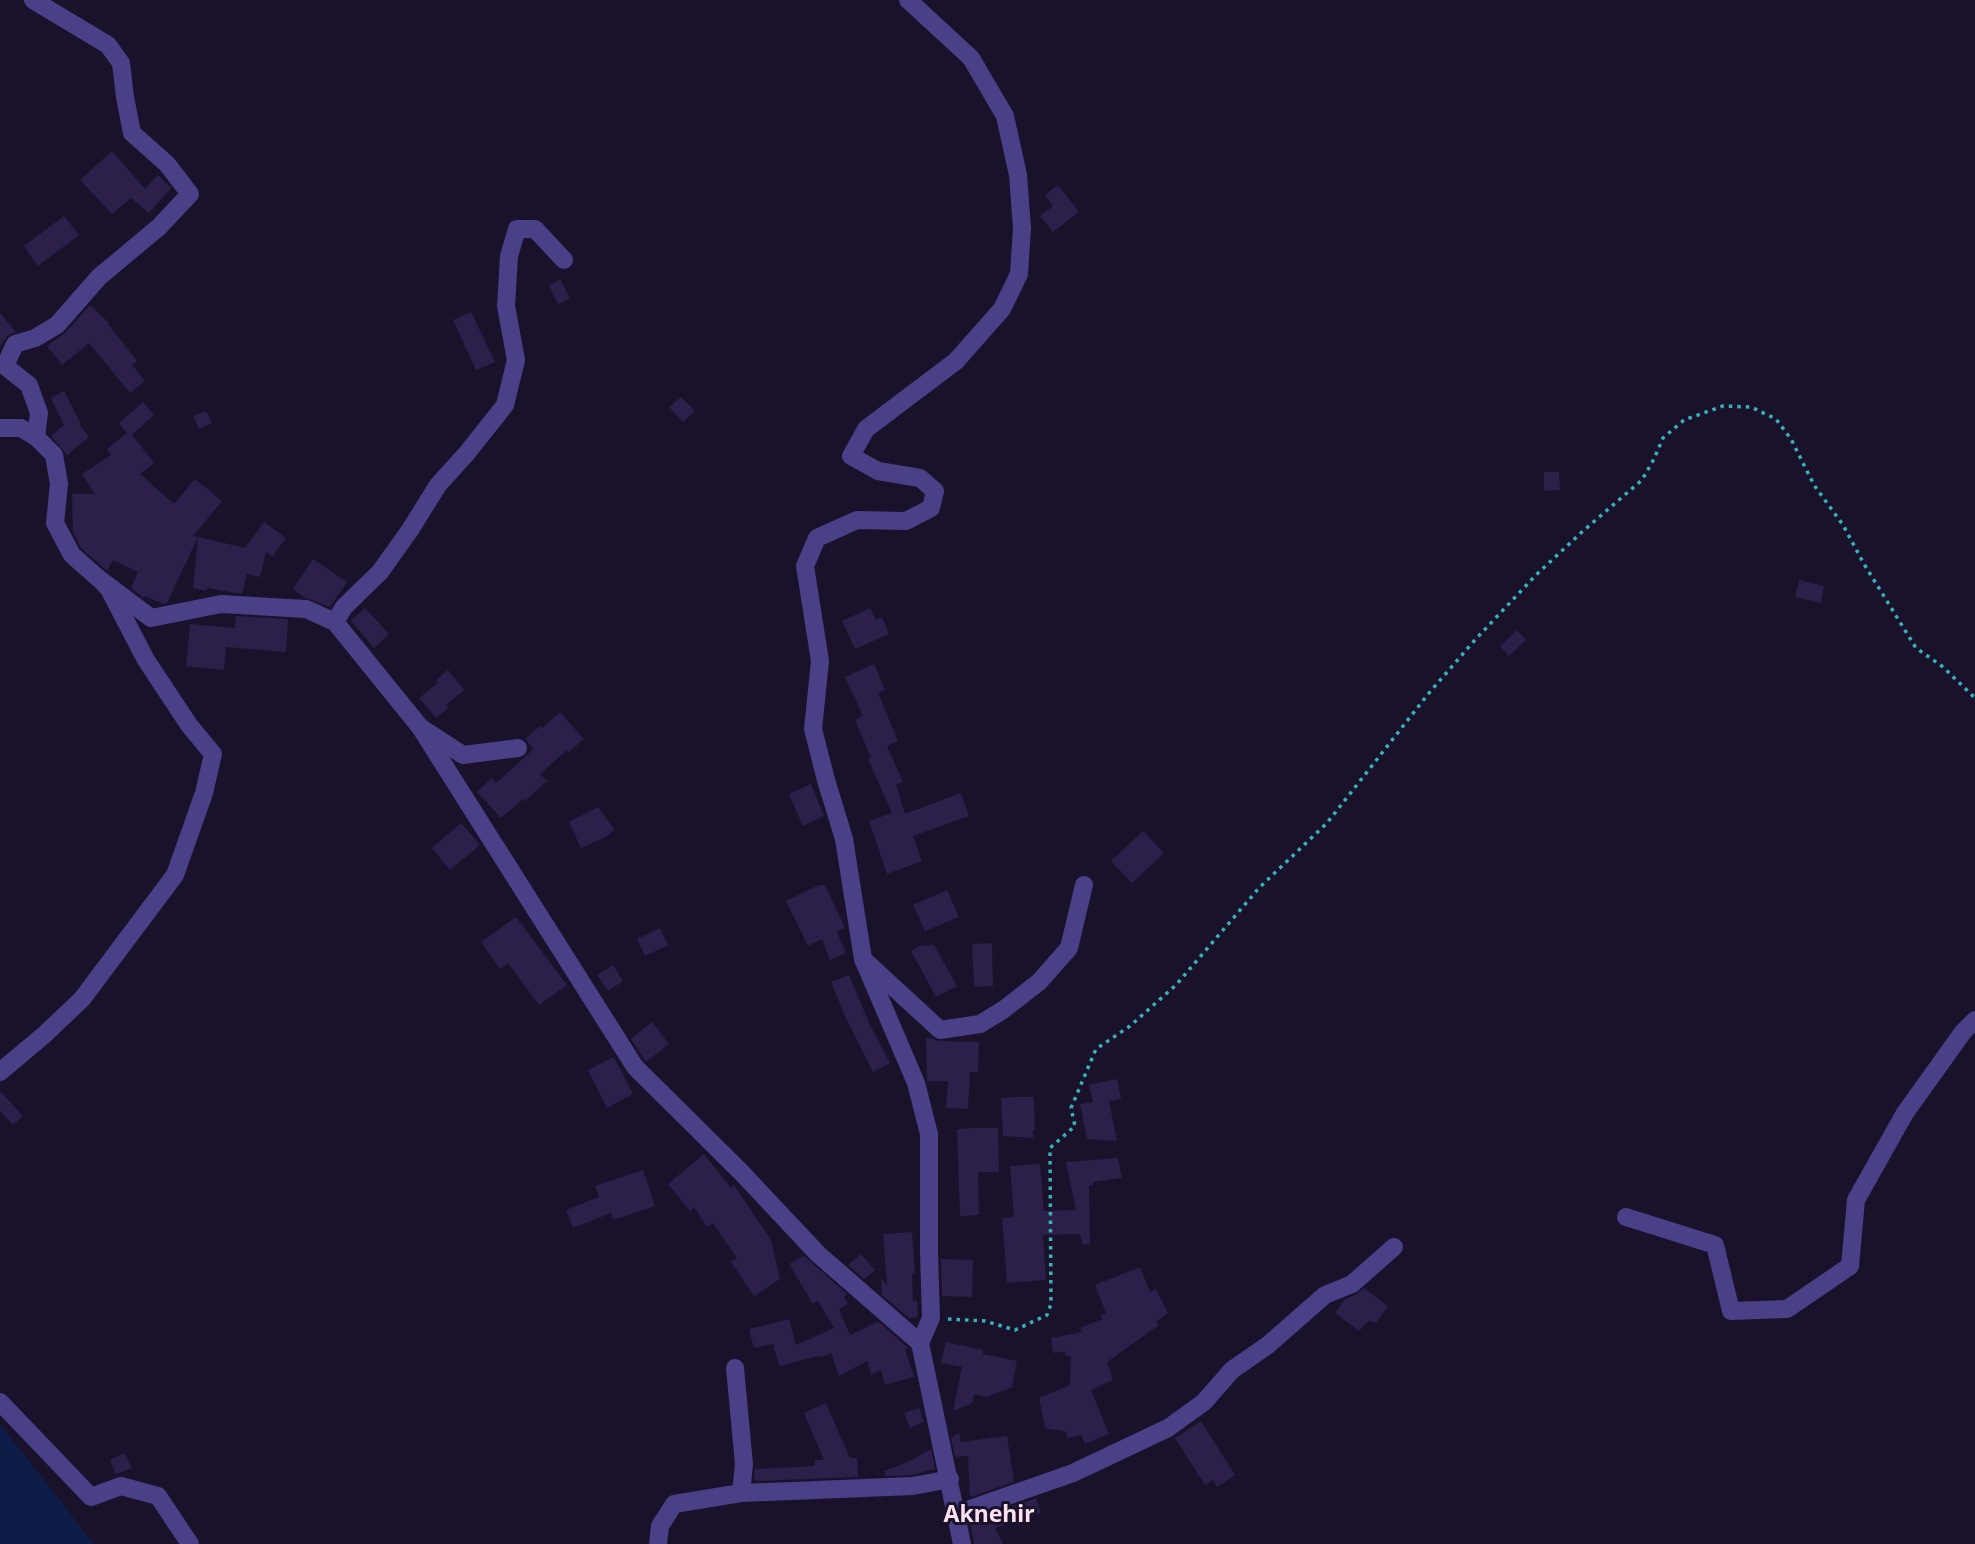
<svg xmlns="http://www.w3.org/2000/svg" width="1975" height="1544" viewBox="0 0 1975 1544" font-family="'Noto Sans',sans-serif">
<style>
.water{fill:#0e1d48}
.building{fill:#2c1f4a}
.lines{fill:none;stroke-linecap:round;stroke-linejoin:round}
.path{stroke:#37b3b7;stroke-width:3.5;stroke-dasharray:3.5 5;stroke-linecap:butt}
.minor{stroke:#494087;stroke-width:18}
.tertiary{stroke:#494087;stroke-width:18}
.labels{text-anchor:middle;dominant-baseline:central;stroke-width:6;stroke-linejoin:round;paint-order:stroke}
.quarter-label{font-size:23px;font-weight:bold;fill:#fddfef;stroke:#19122a}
</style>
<rect width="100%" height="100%" fill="#19122a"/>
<polygon class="water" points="0,1424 94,1544 0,1544"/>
<g class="building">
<polygon points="112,151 145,189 158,175 171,188 149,213 131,198 112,214 80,180"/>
<polygon points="1058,185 1079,212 1053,232 1040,216 1053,206 1045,195"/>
<polygon points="64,216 79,235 38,266 24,246"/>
<polygon points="560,279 570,298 558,304 549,286"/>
<polygon points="90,305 109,323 108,324 137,361 132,365 145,381 130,393 89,343 62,365 47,346 65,333"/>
<polygon points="471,312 495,362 476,370 453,320"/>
<polygon points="0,313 16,332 7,336 0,347"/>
<polygon points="64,391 81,424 80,425 89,437 67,455 51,436 64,425 51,398"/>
<polygon points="681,397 695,411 683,422 669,407"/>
<polygon points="143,402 154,415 132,435 154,463 140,474 174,504 195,479 222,501 193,536 198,537 167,603 163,604 145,596 144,598 131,588 138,572 113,560 107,571 81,548 73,532 72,494 95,494 82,474 111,455 107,449 127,433 119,423"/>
<polygon points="206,411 212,423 199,429 193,416"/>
<polygon points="1544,472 1559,472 1560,490 1544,491"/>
<polygon points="264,522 286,538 272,557 266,552 260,577 247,574 242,594 207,588 206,591 193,588 198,537 245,548"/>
<polygon points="313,559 347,582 330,607 306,598 293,589"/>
<polygon points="1799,580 1824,586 1821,603 1795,597"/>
<polygon points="365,608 389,634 374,648 351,621"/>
<polygon points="870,608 876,620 882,617 889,634 855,649 842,621"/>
<polygon points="236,616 288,619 286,652 226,647 224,670 186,666 190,624 235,628"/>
<polygon points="1517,630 1526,640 1509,656 1500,646"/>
<polygon points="874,664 885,690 878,693 898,741 887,746 903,782 896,785 905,814 961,793 969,816 913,836 922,861 887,874 869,821 892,813 868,759 871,758 855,720 863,716 845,677"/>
<polygon points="448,670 464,690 446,705 448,708 436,718 419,698 438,683 436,680"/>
<polygon points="560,712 584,739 569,752 567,750 540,774 547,781 525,801 523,799 501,818 477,792 492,778 496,783 525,757 533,749 525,739 540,726 542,728"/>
<polygon points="811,784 824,816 803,826 789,794"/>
<polygon points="598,807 615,830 604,838 581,848 569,822"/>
<polygon points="461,823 480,845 450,870 432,848"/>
<polygon points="1143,831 1164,853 1132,883 1111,861"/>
<polygon points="819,885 825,885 845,928 837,932 846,953 830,960 822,939 808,946 786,901"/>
<polygon points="947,890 959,917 925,931 913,905"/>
<polygon points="516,917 567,985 539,1005 508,963 500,969 481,942"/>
<polygon points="660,928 668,945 645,956 637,939"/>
<polygon points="992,943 993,986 974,987 972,944"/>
<polygon points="934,945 957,986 936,997 911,951 920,946"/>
<polygon points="613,965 623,981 608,991 597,975"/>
<polygon points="849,975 870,1025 890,1063 873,1072 845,1016 831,982"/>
<polygon points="652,1022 669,1044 646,1062 631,1039"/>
<polygon points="926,1038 932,1038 937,1041 979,1042 978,1072 970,1072 968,1109 946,1108 948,1081 927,1081"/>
<polygon points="614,1057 633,1094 607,1108 588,1070"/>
<polygon points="1117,1079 1121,1099 1109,1101 1117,1141 1087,1139 1080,1104 1093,1102 1089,1085"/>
<polygon points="0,1091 23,1116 13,1125 0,1111"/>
<polygon points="1017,1097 1034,1097 1035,1130 1033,1130 1033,1138 1003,1136 1001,1098"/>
<polygon points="976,1128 998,1128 999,1172 978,1172 979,1215 960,1216 957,1129"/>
<polygon points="704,1154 731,1188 734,1185 771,1240 780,1279 754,1296 731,1262 737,1258 713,1223 707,1227 694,1207 690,1211 668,1184"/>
<polygon points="1118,1158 1122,1178 1093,1182 1093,1185 1089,1186 1090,1244 1083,1245 1080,1234 1043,1235 1046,1280 1007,1283 1002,1218 1014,1217 1010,1166 1040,1164 1044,1211 1076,1210 1066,1162"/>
<polygon points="643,1170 655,1206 613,1220 611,1213 573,1228 566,1210 599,1197 595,1186"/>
<polygon points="912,1232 915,1274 912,1274 913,1301 917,1301 918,1317 909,1318 882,1295 881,1278 887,1285 883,1234"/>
<polygon points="861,1254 875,1270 864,1279 848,1265"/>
<polygon points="804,1256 847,1294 844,1297 848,1304 839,1309 850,1335 877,1322 880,1323 908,1348 905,1349 914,1377 885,1385 881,1370 871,1375 867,1361 839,1376 831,1353 820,1358 819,1356 779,1366 773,1344 754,1348 749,1329 789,1319 796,1345 834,1328 818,1301 813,1304 789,1264"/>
<polygon points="941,1259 973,1260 972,1297 942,1296"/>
<polygon points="1140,1267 1150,1292 1156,1289 1168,1313 1156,1322 1159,1325 1107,1362 1113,1380 1091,1390 1109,1434 1085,1444 1081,1435 1067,1438 1067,1432 1045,1428 1039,1398 1070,1385 1071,1356 1066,1356 1065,1351 1053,1353 1051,1338 1082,1332 1080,1328 1102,1319 1101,1315 1106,1313 1095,1285"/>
<polygon points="1364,1288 1388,1306 1376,1323 1368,1321 1359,1331 1335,1313 1345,1299 1357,1294"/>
<polygon points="946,1342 983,1350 983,1354 1017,1361 1012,1387 987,1397 974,1394 972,1403 953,1411 962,1367 941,1363"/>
<polygon points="826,1403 850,1458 857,1458 858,1477 754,1481 755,1469 815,1466 815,1460 824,1460 804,1413"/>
<polygon points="919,1408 924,1422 910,1428 904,1413"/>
<polygon points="1201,1421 1235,1475 1217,1487 1213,1480 1205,1485 1175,1438"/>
<polygon points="959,1433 961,1442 1007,1436 1014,1482 970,1497 968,1456 955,1457 951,1438"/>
<polygon points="931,1449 935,1469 912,1475 886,1476 884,1471 908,1462"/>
<polygon points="125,1453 132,1468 116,1474 110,1460"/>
<polygon points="1036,1498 1041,1513 995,1528 1003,1544 974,1544 970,1521"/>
</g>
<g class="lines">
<polyline class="path" points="948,1319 985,1321 1015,1330 1047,1315 1051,1304 1050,1148 1075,1126 1071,1108 1096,1049 1130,1026 1176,985 1259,888 1327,823 1429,693 1474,641 1536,575 1583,531 1642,480 1654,459 1663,438 1684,420 1723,406 1751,407 1776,419 1791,439 1814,485 1843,525 1864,564 1916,648 1943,667 1975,698"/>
<g class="minor">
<polyline points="33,0 108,45 121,63 125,97 132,133 167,164 190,194 159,227 99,277 57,325 35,338 15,344 5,366 29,385 39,413 36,437"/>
<polyline points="335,622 344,607 380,572 410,530 438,485 467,453 505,405 516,360 506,306 509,256 517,229 535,229 564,260"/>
<polyline points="420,727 463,755 518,748"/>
<polyline points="863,959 940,1030 980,1024 1003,1010 1039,982 1069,948 1084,885"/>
<polyline points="0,1072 44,1035 82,999 175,875 204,793 213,754 189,725 146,660 109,589 104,584"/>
<polyline points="1626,1217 1715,1245 1731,1311 1787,1309 1850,1266 1856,1200 1905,1113 1963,1032 1975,1020"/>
<polyline points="735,1368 744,1464 741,1493"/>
<polyline points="0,1402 91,1497 121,1486 158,1496 190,1544"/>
<polyline points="956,1514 1073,1473 1168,1428 1204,1402 1232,1370 1268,1345 1325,1295 1352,1284 1394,1247"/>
<polyline points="658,1544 660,1526 674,1504 741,1493 913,1486 950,1479"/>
</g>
<g class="tertiary">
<polyline points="908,0 971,58 1005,116 1018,175 1022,228 1019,274 1002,309 956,361 866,429 851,456 878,471 920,478 935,491 931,508 906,521 857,520 817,538 805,566 820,661 813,729 826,780 844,839 863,959 916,1083 929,1134 929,1252 931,1318 920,1343"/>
<polyline points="0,428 21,428 36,437 54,455 59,484 55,523 72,555 98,578 151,618 221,604 306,609 335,622 420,727 635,1067 742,1173 818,1254 920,1343 962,1544"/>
</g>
</g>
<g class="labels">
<g class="quarter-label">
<text x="989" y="1513">Aknehir</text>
</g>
</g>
</svg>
